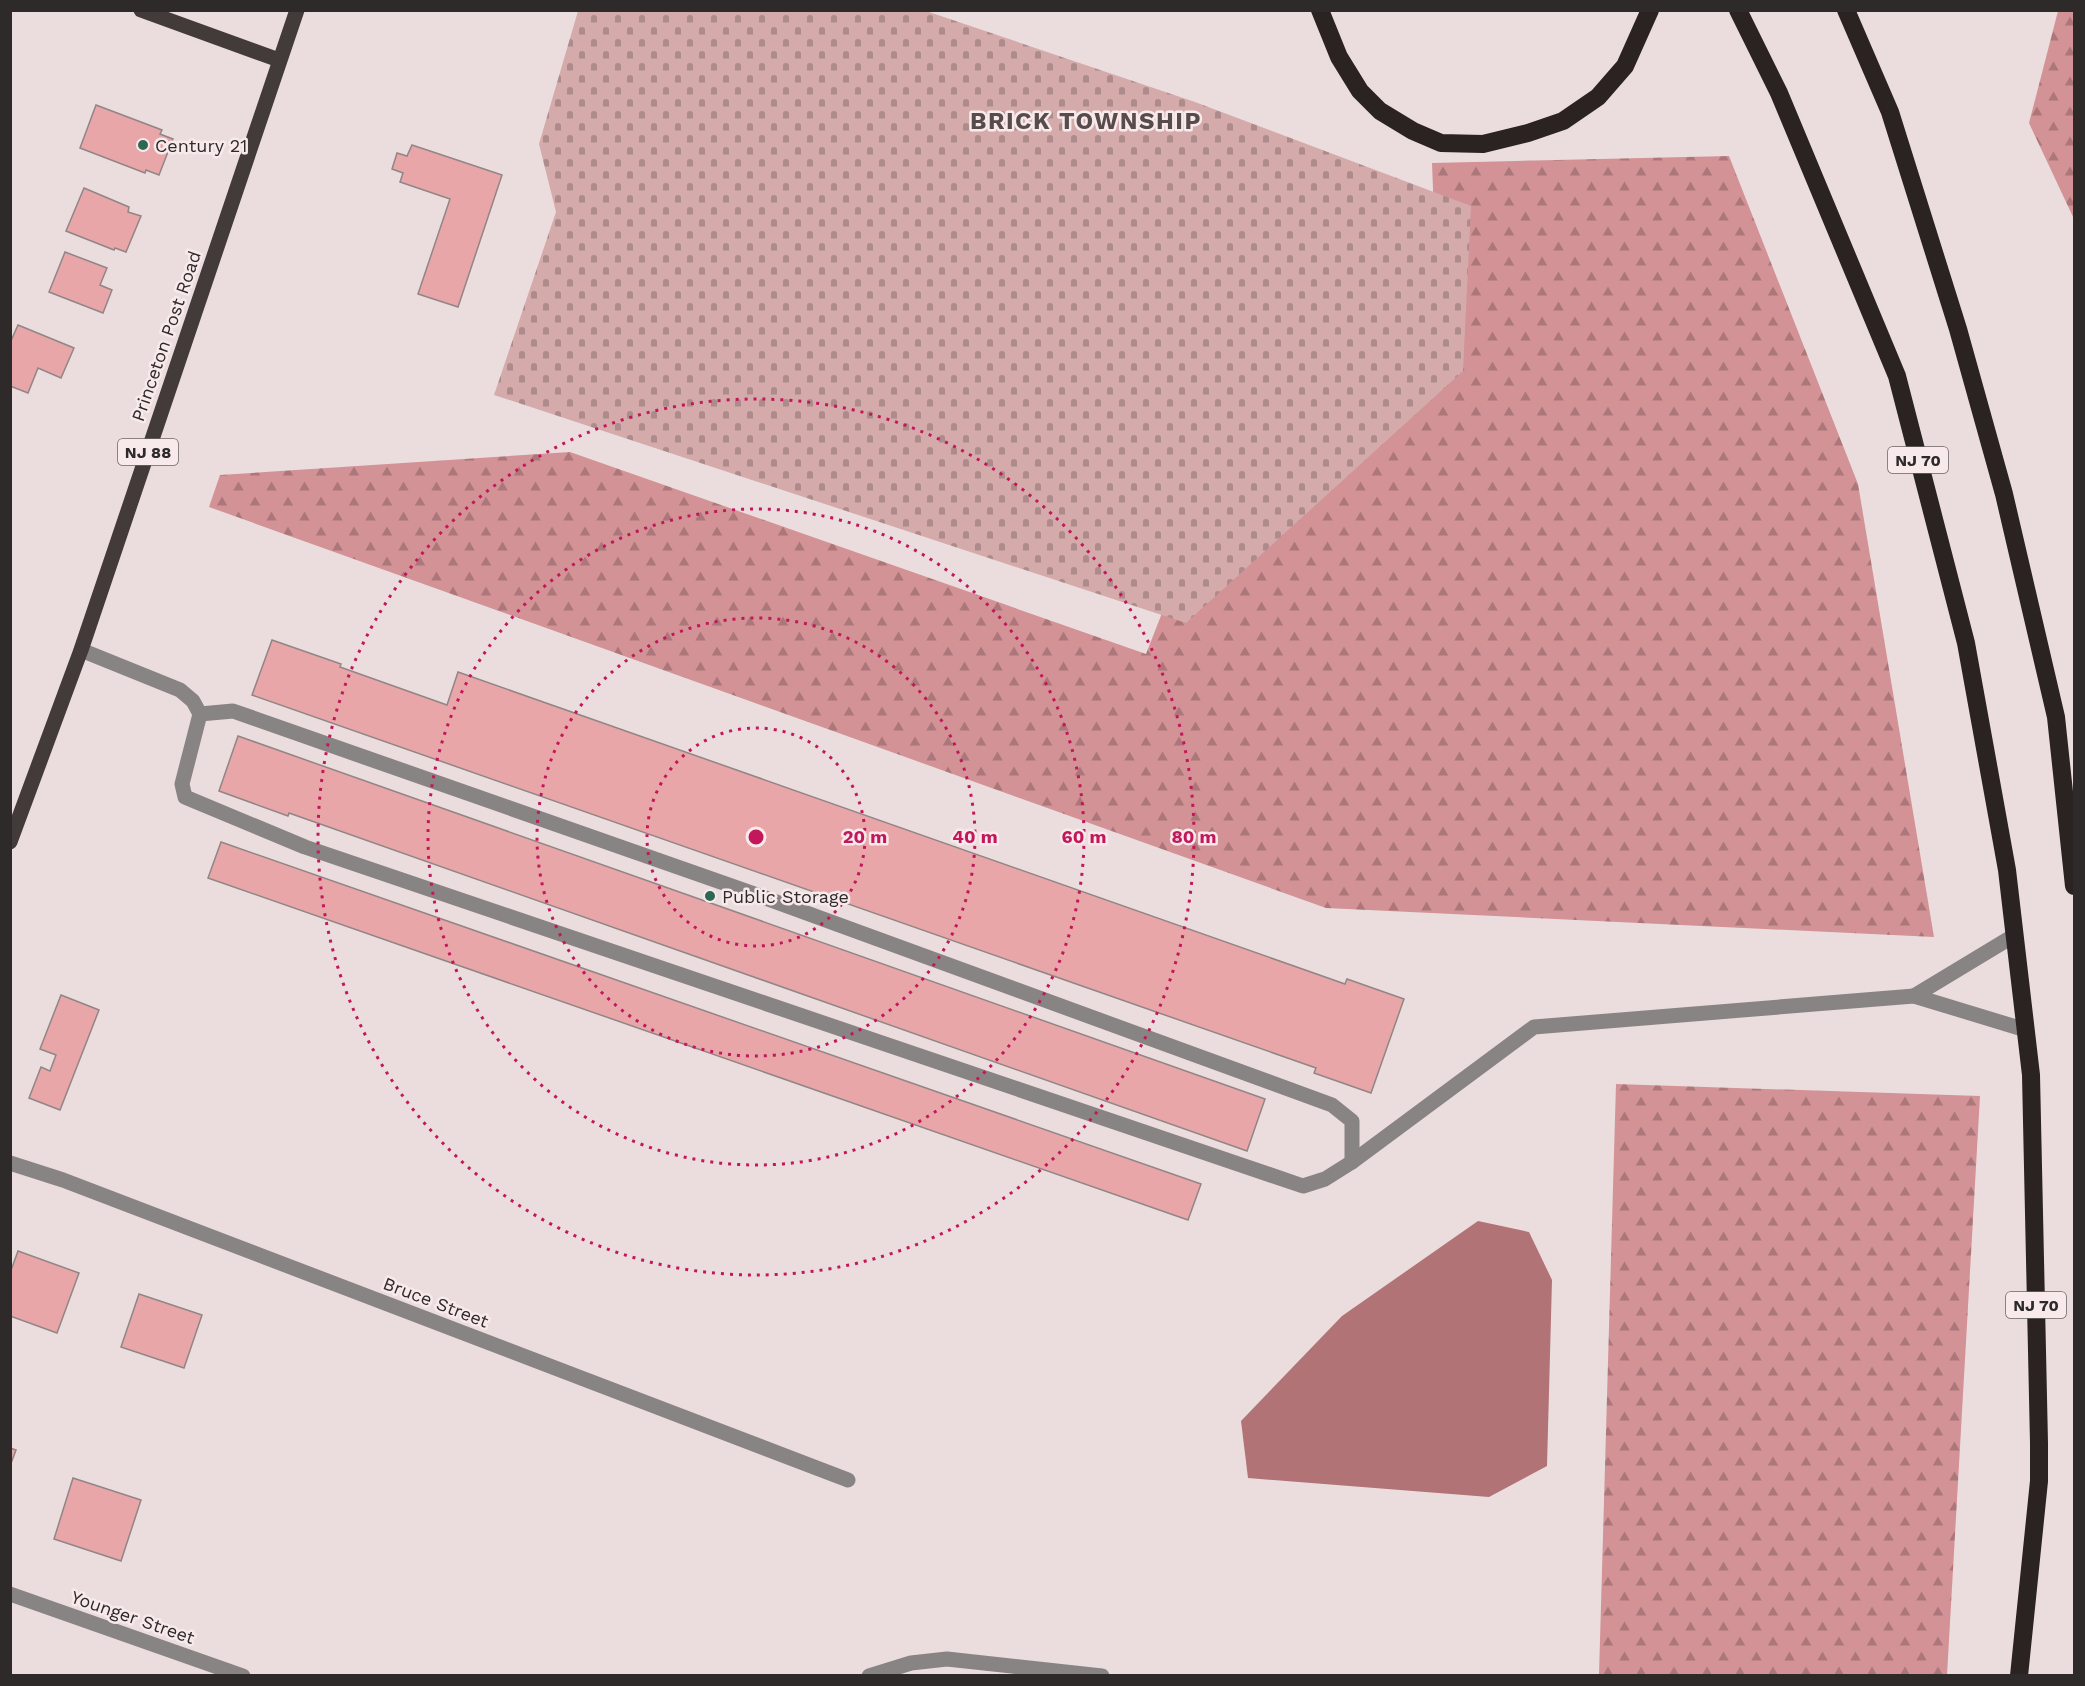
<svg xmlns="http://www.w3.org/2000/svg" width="2085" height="1686" viewBox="0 0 2085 1686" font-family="'Work Sans',sans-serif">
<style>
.forest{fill:url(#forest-firs)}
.cemetery{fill:url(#cemetery-stones)}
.water{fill:#b17376}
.building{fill:#e8a6a9;stroke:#918585;stroke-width:1.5}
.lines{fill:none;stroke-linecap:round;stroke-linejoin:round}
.minor{stroke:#898484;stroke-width:15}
.major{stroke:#433a3a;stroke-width:15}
.highway{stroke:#2b2222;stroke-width:18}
.ring{fill:none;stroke:#c2185b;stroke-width:3;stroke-dasharray:3 6}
.poi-dot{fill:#2d6852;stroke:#f8eaeb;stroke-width:2}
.labels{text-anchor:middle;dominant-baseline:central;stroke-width:5;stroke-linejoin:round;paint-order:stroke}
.shield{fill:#f8eaeb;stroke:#6b6464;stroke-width:1.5}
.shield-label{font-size:16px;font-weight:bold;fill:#2f2a2a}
.poi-label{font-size:18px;fill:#2f2a2a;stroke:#f8eaeb;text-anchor:start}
.street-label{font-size:18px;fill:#2f2a2a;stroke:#f8eaeb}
.district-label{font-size:24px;font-weight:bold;letter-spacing:1.5px;fill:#574b4c;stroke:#f8eaeb}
.centre{fill:#c2185b;stroke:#f8eaeb;stroke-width:3}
.ring-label{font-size:18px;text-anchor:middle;font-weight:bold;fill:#c2185b;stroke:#f8eaeb;stroke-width:5;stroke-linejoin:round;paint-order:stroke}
</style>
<defs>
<pattern id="forest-firs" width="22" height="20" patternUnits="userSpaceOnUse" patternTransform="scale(1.5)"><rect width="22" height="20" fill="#d39295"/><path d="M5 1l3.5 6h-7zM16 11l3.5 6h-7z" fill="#ac777a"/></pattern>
<pattern id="cemetery-stones" width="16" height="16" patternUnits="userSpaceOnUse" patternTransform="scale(1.5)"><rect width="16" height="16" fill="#d5aaab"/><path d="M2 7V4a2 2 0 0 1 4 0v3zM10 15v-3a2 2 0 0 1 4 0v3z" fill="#ad8b8b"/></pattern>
</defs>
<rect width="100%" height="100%" fill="#ebdddd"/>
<g class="forest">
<polygon points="2058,11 2074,11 2074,219 2029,123"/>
<polygon points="1729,156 1858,484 1934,937 1326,908 209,507 220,475 570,452 1146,654 1237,421 1440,370 1432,163"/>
<polygon points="1616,1084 1980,1096 1947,1675 1599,1675"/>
</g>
<polygon class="cemetery" points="578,11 926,11 1195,102 1471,206 1463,371 1186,623 494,395 556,212 539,144"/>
<polygon class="water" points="1478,1221 1529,1232 1552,1280 1547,1466 1489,1497 1248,1478 1241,1421 1342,1316"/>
<g class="building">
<polygon points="96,105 162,130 160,134 173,139 159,175 146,170 145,173 80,148"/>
<polygon points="412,145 502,175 458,307 418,294 450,199 400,182 403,173 392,169 397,153 407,156"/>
<polygon points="84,188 129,207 128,212 141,216 126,252 115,248 114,250 66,231"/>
<polygon points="65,252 107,268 100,285 112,290 103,313 49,292"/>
<polygon points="18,325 74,348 61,378 38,368 28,393 10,386 10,343"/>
<polygon points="272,640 341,664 340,667 447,705 458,672 1345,984 1347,979 1404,999 1371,1093 1314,1073 1316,1068 252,695"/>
<polygon points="238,736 1265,1099 1247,1151 289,813 288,816 219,791"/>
<polygon points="221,842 1201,1184 1188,1220 208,878"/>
<polygon points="61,995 99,1010 60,1110 29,1098 41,1067 50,1071 56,1055 40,1049"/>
<polygon points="18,1251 79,1273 57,1333 10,1316 10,1273"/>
<polygon points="139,1294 202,1315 184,1368 121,1347"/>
<polygon points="10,1448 16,1450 10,1466"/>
<polygon points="73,1478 141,1500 121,1561 54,1539"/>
</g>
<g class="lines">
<g class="minor">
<polyline points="81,650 180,690 193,701 200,714 182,784 185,797 305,847 1303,1186 1325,1179 1352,1162 1534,1027 1914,996 2026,1030"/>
<polyline points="200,714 233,711 749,892 1332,1105 1352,1121 1352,1162"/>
<polyline points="1914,996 2015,935"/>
<polyline points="10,1163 63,1180 848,1480"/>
<polyline points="10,1594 243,1676"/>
<polyline points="869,1676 911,1663 947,1659 1102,1676"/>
</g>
<g class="major">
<polyline points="141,10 279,60"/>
<polyline points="10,842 81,650 297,10"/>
</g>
<g class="highway">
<polyline points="1320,10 1339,57 1360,91 1380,111 1413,131 1441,143 1483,144 1528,133 1563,121 1598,97 1625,66 1650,10"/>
<polyline points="1738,10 1779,93 1897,376 1966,643 2007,870 2031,1075 2039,1443 2039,1481 2019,1676"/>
<polyline points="1846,10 1890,112 1958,329 2004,494 2056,717 2074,886"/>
</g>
</g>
<g class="ring">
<circle cx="756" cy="837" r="109"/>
<circle cx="756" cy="837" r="219"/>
<circle cx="756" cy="837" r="328"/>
<circle cx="756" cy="837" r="438"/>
</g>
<g class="poi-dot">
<circle cx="143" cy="145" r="6"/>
<circle cx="710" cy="896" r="6"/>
</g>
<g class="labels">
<g class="shield">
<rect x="118" y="439" width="60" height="26" rx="4.5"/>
<rect x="1888" y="447" width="60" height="26" rx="4.5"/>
<rect x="2006" y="1292" width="60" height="26" rx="4.5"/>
</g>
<g class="shield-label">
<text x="148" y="452">NJ 88</text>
<text x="1918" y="460">NJ 70</text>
<text x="2036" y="1305">NJ 70</text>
</g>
<g class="poi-label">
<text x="155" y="145">Century 21</text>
<text x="722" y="896">Public Storage</text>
</g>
<g class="street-label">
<text transform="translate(166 336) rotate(-71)">Princeton Post Road</text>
<text transform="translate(436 1302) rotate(21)">Bruce Street</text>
<text transform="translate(133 1617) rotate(19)">Younger Street</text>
</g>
<g class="district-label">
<text x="1086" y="121">BRICK TOWNSHIP</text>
</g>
</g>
<circle cx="756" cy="837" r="9" class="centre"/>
<g class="ring-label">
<text x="865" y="843">20 m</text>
<text x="975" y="843">40 m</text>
<text x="1084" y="843">60 m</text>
<text x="1194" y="843">80 m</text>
</g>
<rect width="2085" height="1686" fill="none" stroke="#2f2a2a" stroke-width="24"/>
</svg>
